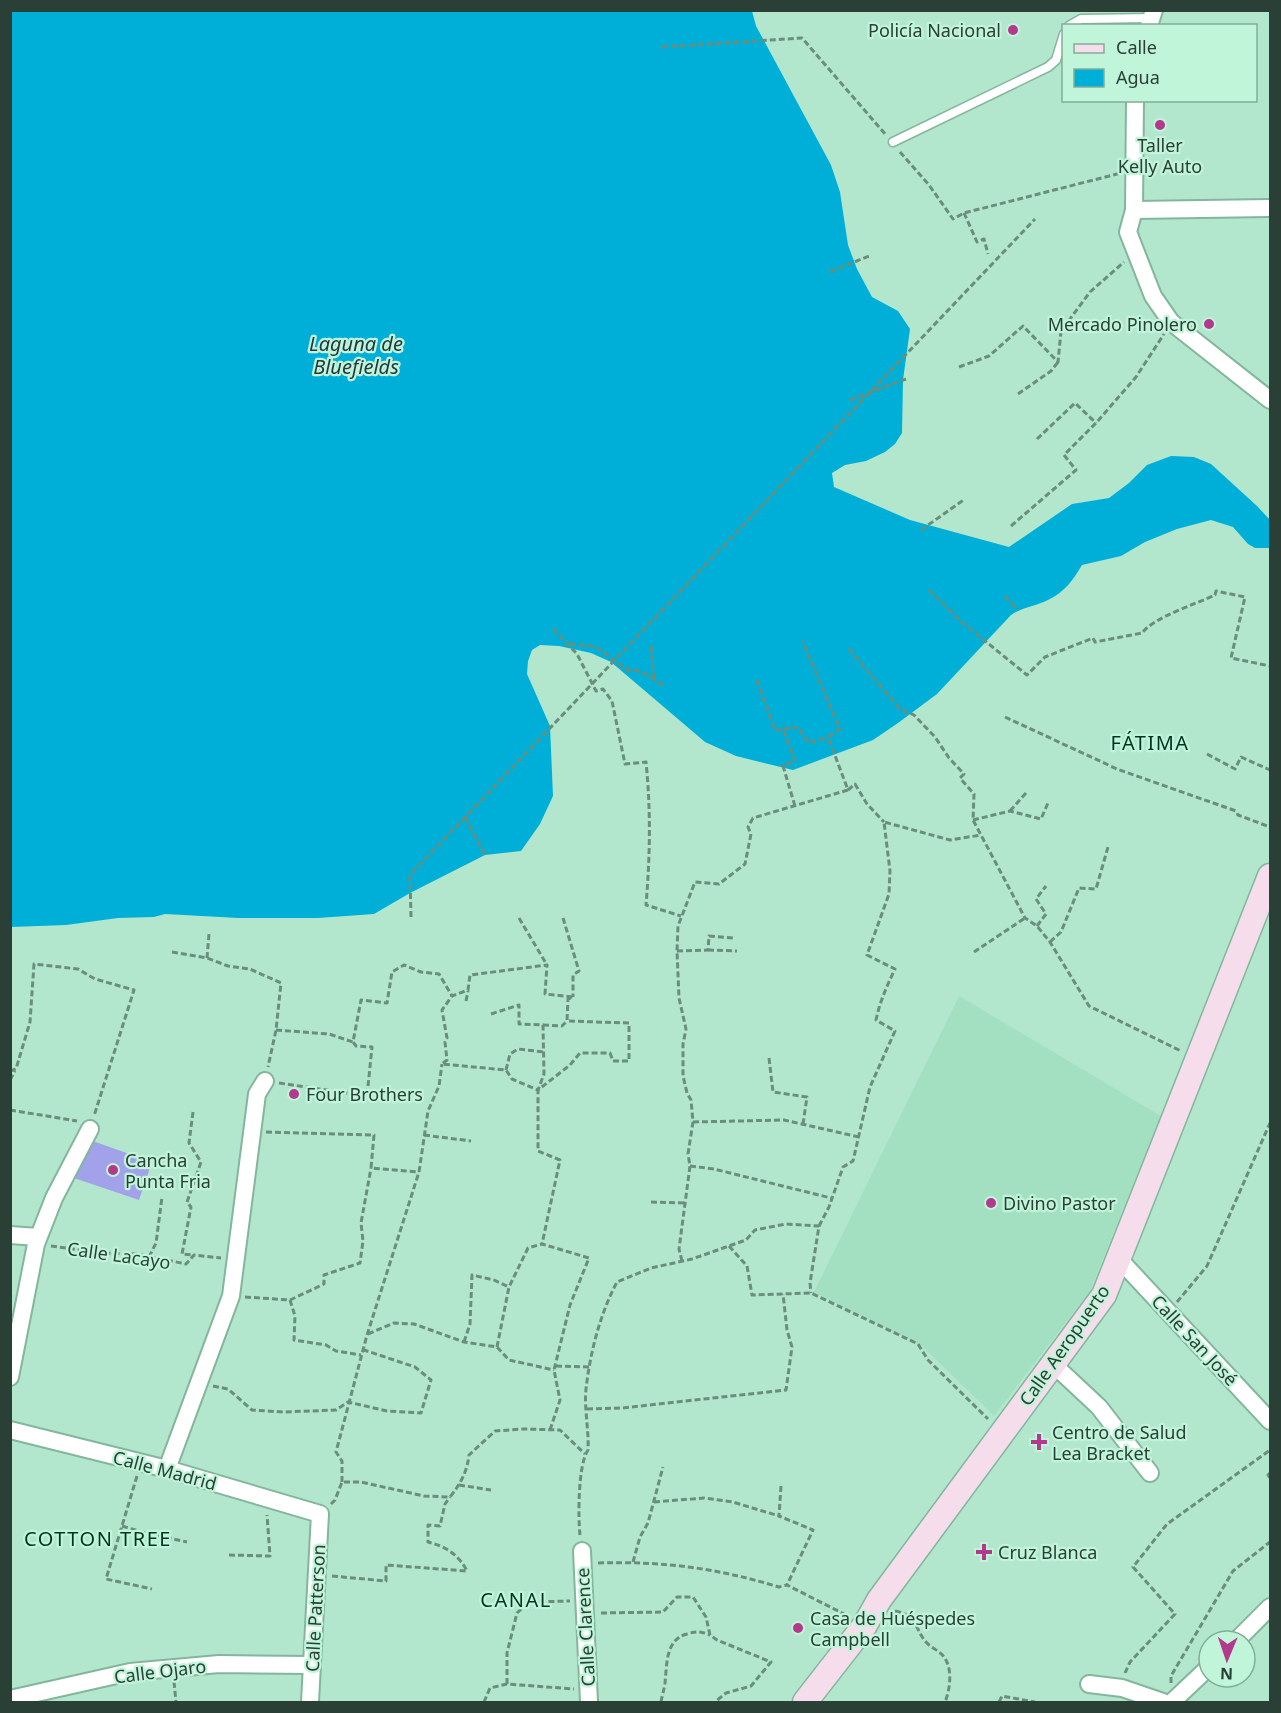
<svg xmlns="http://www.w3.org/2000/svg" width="1281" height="1713" viewBox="0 0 1281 1713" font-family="'Noto Sans',sans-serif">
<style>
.built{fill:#a3e0c1}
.green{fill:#a1a2e9}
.water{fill:#00afd8}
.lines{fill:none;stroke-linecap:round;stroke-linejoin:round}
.lane-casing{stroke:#83b69c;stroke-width:11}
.street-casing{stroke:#83b69c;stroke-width:20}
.secondary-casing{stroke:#83b69c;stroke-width:27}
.path{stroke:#6a8e7c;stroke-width:3;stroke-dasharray:6 3;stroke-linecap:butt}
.lane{stroke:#fff;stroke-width:8}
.street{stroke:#fff;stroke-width:16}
.secondary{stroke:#f6ddec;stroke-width:24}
.poi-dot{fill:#b3398d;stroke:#c0f5da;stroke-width:2}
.labels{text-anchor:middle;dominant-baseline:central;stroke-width:4.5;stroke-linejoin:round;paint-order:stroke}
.poi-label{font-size:18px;fill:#2a3f35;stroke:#c0f5da;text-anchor:start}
.street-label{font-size:18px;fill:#2a3f35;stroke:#c0f5da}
.water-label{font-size:20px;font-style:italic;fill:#223941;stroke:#c0f5da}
.neighbourhood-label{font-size:20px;letter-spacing:1.5px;fill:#003421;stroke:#c0f5da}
</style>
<rect width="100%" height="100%" fill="#b3e7cd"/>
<polygon class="built" points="959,996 1161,1116 1090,1291 994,1416 923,1347 814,1292"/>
<polygon class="green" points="87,1139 152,1162 139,1200 74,1178"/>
<path class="water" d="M11 10 752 11 756 26 831 165 840 192 848 245 857 269 872 297 898 311 910 329 903 380 902 433 895 444 885 452 866 461 845 465 832 473 834 487 910 520 1009 547 1072 504 1109 498 1129 483 1147 465 1171 456 1194 457 1211 464 1257 506 1270 520V548H1255L1248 544 1233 527 1211 520 1177 529 1145 542 1121 556 1082 565C1073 580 1065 592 1048 600 1036 606 1023 607 1011 615L937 694 898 723 873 740 793 770 736 756 705 742 611 662 591 653 559 646 540 645 532 650 528 661 527 674 550 726 553 796 540 824 521 851 485 855 410 893 374 914 318 918H238L165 914 154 917 118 918 66 925 11 927Z"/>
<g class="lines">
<defs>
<g id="lane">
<polyline points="1069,26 1081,19 1152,18"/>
<polyline points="893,142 1048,67 1056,60 1064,34"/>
</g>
<g id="street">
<polyline points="1149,26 1154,10"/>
<polyline points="1135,100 1134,210 1128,232 1153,296 1171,322 1270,400"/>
<polyline points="1134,210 1270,208"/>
<polyline points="10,1235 38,1237"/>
<polyline points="1119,1259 1270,1421"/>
<polyline points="1054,1365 1099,1407 1150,1473"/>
<polyline points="10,1377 36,1244 54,1198 90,1129"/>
<polyline points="10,1430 167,1469 320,1514 310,1702"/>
<polyline points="167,1469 231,1296 257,1094 265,1081"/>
<polyline points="582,1551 589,1702"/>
<polyline points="1236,1641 1270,1607"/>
<polyline points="1089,1684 1122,1688 1163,1702"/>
<polyline points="10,1699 130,1672 219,1664 312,1665"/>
<polyline points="1172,1702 1209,1667"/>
</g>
<polyline id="secondary" points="805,1702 865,1625 879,1600 1104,1295 1270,876"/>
</defs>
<use href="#lane" class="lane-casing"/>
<use href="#street" class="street-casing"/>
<use href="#secondary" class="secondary-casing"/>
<g class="path">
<polyline points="662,47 802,38 886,135"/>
<polyline points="900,152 929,185 953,219 964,213 1121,173"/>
<polyline points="964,213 977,242 984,239 988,254"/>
<polyline points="830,272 869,256"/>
<polyline points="959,367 989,356 1023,326 1058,362 1061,331 1090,292 1124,262"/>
<polyline points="1018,394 1051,371 1058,362"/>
<polyline points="850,400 906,379"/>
<polyline points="1037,439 1075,403 1096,423"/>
<polyline points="1011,526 1076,470 1064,455 1096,423 1136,377 1164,334"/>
<polyline points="921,530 965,499"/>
<path d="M929 590 963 623 1027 675 1045 657 1093 638 1095 642 1142 633C1154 617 1196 604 1215 595L1216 591 1245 597 1231 658 1270 666"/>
<polyline points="1005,596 1018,610"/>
<path d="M553 629 577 654 596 691 603 689 612 701 625 764 646 762C651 811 650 857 646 905L681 916"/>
<path d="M570 644 595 646 627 670C640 668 654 679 665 687"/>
<polyline points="651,646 654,679"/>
<polyline points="849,649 899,708 914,715 935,737 949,758 964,774 960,778 974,794 973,820 1025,918 1037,926 1050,942 1089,1006 1181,1051"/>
<polyline points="757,680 775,730 783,729 795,761 783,766 795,806"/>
<polyline points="1005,717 1117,769 1236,811 1238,815 1270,827"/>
<polyline points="783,729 798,727 809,743 828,737"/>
<polyline points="1207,754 1235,769 1241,757 1270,770"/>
<polyline points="848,790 855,784 867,804 884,822"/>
<polyline points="1010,811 1026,793"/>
<polyline points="465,817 485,855"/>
<polyline points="973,820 1010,811 1041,819 1048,803"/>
<polyline points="411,917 410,875 1035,219"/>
<polyline points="519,918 547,965"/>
<polyline points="563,918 579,971 573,975 573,997"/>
<polyline points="1037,926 1046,914 1036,899 1046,886"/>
<polyline points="1050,942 1061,932 1079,888 1096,889 1108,847"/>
<polyline points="708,950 737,951"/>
<polyline points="677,951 708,950 709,936 733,938"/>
<polyline points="172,952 207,958 228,966 250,969 281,983 276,1030 268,1067"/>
<polyline points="974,952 1025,918"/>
<polyline points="207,958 209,934"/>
<polyline points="466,1001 468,991"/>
<polyline points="491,1014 519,1005 519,1024 543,1025 544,1074 538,1090 512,1079 506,1070 442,1064 447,1060 445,1042 447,1038 442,1010 452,996 468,990 470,975 547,965 545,994 573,997 568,999 567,1021 629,1023 629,1061 613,1061 610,1053 580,1053 570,1065 538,1090 538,1151 560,1160 542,1244"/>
<polyline points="543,1025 562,1026 567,1021"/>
<polyline points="276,1030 329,1034 353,1042"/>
<polyline points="769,1058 773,1092 807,1097 803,1124"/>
<polyline points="506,1070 510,1054 518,1049 544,1052"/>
<polyline points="10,1071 16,1069 30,1022 34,964 78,969 95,979 134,990 94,1116"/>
<polyline points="10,1080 15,1071"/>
<polyline points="279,1083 367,1096 372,1047 356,1046 353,1042 361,1000 387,1003 392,972 404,965 421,972 439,974 452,996"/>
<polyline points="10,1110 77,1121"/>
<polyline points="193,1112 189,1143 201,1162 187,1202 191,1207 182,1254 194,1255"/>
<polyline points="693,1122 784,1120 859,1137"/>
<polyline points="266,1132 374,1135 371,1168 419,1172"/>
<polyline points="424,1135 471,1141"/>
<polyline points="690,1166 714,1169 831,1198"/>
<polyline points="651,1202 685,1203"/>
<path d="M819 1226 829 1207 843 1167 853 1161 870 1087 895 1031 876 1020C880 1001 887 986 895 969L867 955 889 894 890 871 884 822 950 840 981 835"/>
<polyline points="51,1246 103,1253 137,1254 186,1264 194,1255 221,1258"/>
<polyline points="729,1246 747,1266 752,1295 811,1293 918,1344 928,1360 988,1419"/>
<polyline points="149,1257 156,1243 162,1197"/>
<polyline points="682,1261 679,1249 690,1166 688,1154 693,1122 691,1100 687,1093 683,1076 683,1044 686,1029 679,998 677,951 678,926 695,882 719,884 745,864 751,834 748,827 753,818 848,790 828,737 840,729 802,640"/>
<polyline points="245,1297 290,1300 324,1284 324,1275 360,1263 363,1241 361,1223 371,1168"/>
<polyline points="290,1300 295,1316 294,1340 326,1345 336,1351 361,1355"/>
<polyline points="1177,1302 1207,1266 1270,1123"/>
<polyline points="368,1334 394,1323 414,1324 464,1342 497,1347 509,1360 554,1370"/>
<polyline points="464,1342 470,1324 472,1275 494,1280 509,1287"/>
<polyline points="497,1347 509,1287 528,1248 542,1244 589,1258 570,1305 554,1370 560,1400 550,1430"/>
<polyline points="556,1366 590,1367"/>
<polyline points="213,1386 228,1389 252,1410 283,1412 336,1410 348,1402 387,1411 421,1413 431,1380 415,1367 364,1350"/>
<polyline points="587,1409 622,1408 786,1390 792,1347 787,1330 783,1294"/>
<polyline points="1270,1473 1268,1475 1270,1478"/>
<polyline points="137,1476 106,1579 152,1589"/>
<polyline points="342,1482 342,1461 336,1452 367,1335 419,1172 428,1111 439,1086 442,1064"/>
<polyline points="459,1485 491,1490"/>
<polyline points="781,1486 779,1516 813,1530 787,1585"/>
<polyline points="654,1502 704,1498 733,1502 779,1516"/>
<path d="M331 1504 335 1500 342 1482H361L424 1496 450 1497C461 1483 467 1472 469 1455L495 1431 523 1429 560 1430 585 1454"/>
<polyline points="122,1526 142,1532 187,1542"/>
<path d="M580 1535C578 1517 578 1464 588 1450 589 1429 584 1409 586 1389 590 1353 600 1314 617 1282L651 1268 692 1259 746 1240 755 1230 786 1224 819 1226 810 1283 811 1293"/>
<polyline points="229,1555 270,1556 267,1515"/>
<polyline points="633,1562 640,1537 648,1523 663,1467"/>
<path d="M598 1563C664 1561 716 1568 779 1587L787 1585 848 1616"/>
<path d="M332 1576 386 1581V1565L467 1571C459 1555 445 1546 428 1542V1525L440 1526 445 1504 450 1497"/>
<path d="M895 1611C918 1615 915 1630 926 1642 931 1648 940 1651 944 1657 953 1669 950 1690 945 1702"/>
<polyline points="601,1613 663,1612 677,1597 693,1597 706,1617 710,1635 717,1640 771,1662 751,1686 726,1693 715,1702"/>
<polyline points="1125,1673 1130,1662 1175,1614 1133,1567 1167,1524 1270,1450"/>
<polyline points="174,1682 176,1702"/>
<polyline points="1171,1683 1171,1676 1233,1571 1270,1542"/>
<polyline points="507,1684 507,1653 517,1613 529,1602 570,1601"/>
<polyline points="484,1702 490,1688 507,1684 574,1689"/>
<path d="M661 1702C662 1696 664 1690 665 1683 667 1666 665 1639 687 1634 696 1631 700 1631 710 1635"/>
<polyline points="999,1702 1002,1696 1035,1702"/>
</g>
<use href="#lane" class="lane"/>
<use href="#street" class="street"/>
<use href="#secondary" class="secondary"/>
</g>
<g class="poi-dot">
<circle cx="1013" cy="30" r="6"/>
<circle cx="1160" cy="125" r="6"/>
<circle cx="1209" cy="324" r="6"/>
<circle cx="294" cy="1094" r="6"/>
<circle cx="113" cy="1170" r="6"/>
<circle cx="991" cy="1203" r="6"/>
<path d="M1036 1433h6v6h6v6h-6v6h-6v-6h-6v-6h6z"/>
<path d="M981 1543h6v6h6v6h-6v6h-6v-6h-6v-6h6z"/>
<circle cx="798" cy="1628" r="6"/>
</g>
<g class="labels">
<g class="poi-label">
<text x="1001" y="30" text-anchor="end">Policía Nacional</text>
<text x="1160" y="145" text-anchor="middle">Taller<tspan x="1160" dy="21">Kelly Auto</tspan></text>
<text x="1197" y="324" text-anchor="end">Mercado Pinolero</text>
<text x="306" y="1094">Four Brothers</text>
<text x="125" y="1160">Cancha<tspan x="125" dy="21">Punta Fria</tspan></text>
<text x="1003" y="1203">Divino Pastor</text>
<text x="1052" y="1432">Centro de Salud<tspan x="1052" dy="21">Lea Bracket</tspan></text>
<text x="998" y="1552">Cruz Blanca</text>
<text x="810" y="1618">Casa de Huéspedes<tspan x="810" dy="21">Campbell</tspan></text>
</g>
<g class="street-label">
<text transform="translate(119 1255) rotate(8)">Calle Lacayo</text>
<text transform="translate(1195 1340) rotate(47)">Calle San José</text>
<text transform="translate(1064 1345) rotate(-55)">Calle Aeropuerto</text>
<text transform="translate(165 1470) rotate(15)">Calle Madrid</text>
<text transform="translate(315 1608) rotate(-87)">Calle Patterson</text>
<text transform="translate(585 1627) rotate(-93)">Calle Clarence</text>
<text transform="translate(160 1671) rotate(-7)">Calle Ojaro</text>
</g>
<g class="water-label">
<text x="356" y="343">Laguna de<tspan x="356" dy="23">Bluefields</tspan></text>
</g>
<g class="neighbourhood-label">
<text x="1150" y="742">FÁTIMA</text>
<text x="98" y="1538">COTTON TREE</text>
<text x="516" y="1599">CANAL</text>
</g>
</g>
<rect width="1281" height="1713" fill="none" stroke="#2a3f35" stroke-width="24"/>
<rect x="1062" y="24" width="195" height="78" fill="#c0f5da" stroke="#84ac98" stroke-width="1.5"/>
<rect x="1074" y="44" width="30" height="9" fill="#f6ddec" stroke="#84ac98" stroke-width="1.5"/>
<text x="1116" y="54" font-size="18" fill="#2a3f35">Calle</text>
<rect x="1074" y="69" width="30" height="18" fill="#00afd8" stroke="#84ac98" stroke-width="1.5"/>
<text x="1116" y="84" font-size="18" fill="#2a3f35">Agua</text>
<g transform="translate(1227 1659) rotate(182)"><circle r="28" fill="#c0f5da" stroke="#84ac98" stroke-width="1.5"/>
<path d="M0-4.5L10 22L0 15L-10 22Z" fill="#b3398d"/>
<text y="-9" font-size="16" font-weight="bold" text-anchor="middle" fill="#2a3f35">N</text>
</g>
</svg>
